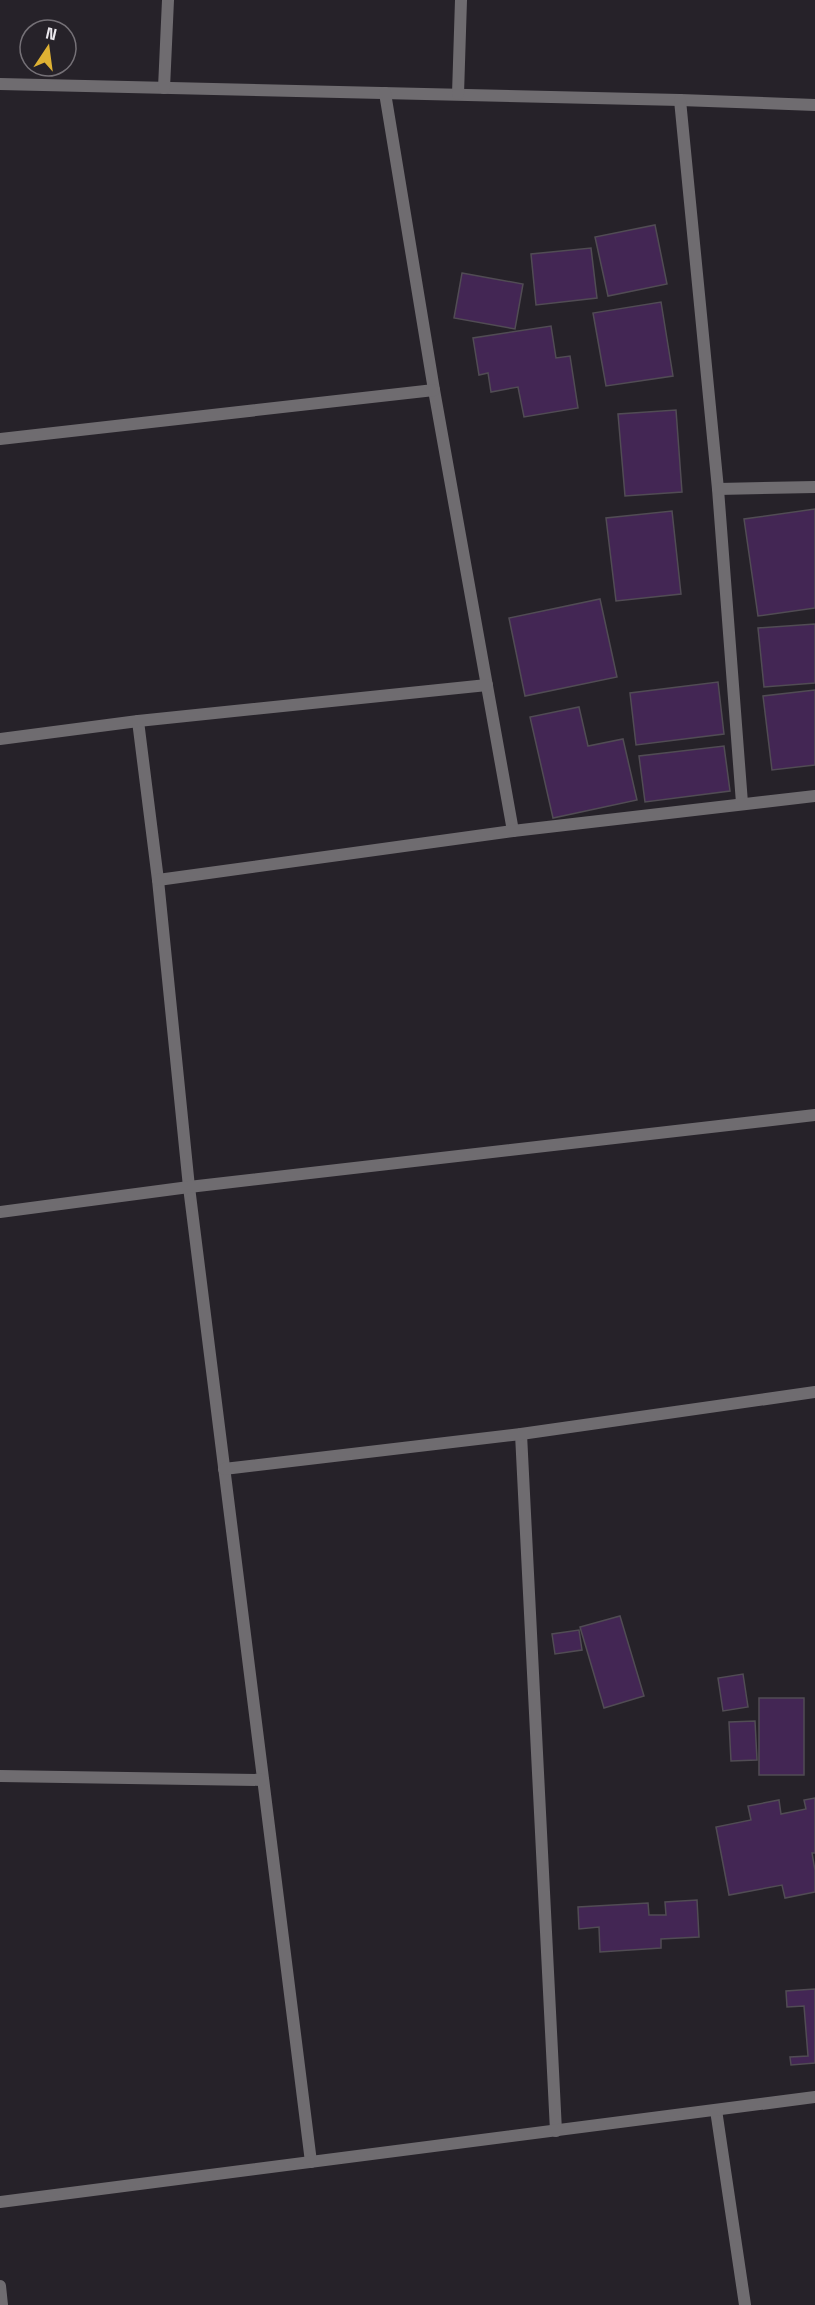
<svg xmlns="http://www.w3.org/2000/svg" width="815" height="2305" viewBox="0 0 815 2305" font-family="'Space Grotesk',sans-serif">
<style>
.building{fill:#432654;stroke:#514c54;stroke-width:1.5}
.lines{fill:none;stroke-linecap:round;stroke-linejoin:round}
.street{stroke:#6f6c70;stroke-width:12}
</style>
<rect width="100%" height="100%" fill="#262229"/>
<g class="building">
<polygon points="655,225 667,284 608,296 595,237"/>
<polygon points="591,248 597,298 536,305 531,254"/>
<polygon points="462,273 523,284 515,329 454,318"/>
<polygon points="661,302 673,376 606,386 593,313"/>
<polygon points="551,326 556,358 570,356 578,408 524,417 518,387 491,392 488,373 479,375 473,338"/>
<polygon points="676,410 682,492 625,496 618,414"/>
<polygon points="815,509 815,608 758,616 744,519"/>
<polygon points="672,511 681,594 616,601 606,518"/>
<polygon points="600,599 617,677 525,696 509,618"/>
<polygon points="815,624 815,683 764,687 758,628"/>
<polygon points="718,682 724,734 636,745 630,693"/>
<polygon points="815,690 815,765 772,770 763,696"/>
<polygon points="579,707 588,746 623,739 637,800 553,818 530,717"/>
<polygon points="724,746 730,791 645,802 639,756"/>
<polygon points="620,1616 644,1696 604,1708 580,1627"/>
<polygon points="579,1630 582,1650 555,1654 552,1634"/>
<polygon points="743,1674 748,1707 723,1711 718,1678"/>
<rect x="759" y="1698" width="45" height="77"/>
<polygon points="755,1721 757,1760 731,1761 729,1722"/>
<polygon points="815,1798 815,1853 812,1853 815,1870 815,1892 785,1898 782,1885 729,1895 716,1827 751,1820 748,1806 779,1800 781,1814 806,1809 804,1800"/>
<polygon points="697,1900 699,1937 661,1939 661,1948 600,1952 599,1927 579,1929 578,1907 648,1903 649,1915 666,1915 665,1902"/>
<polygon points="815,1989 815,2063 791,2065 790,2057 808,2056 804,2006 787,2007 786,1991"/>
</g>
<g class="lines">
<g class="street">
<polyline points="0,84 680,100 815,105"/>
<polyline points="164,88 168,0"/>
<polyline points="385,93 434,390 513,831"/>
<polyline points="458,94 461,0"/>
<polyline points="680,100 718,489 742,803"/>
<polyline points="0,439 434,390"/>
<polyline points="718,489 815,487"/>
<polyline points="138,721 158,880 189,1187 311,2162"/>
<polyline points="0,739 138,721 487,685"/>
<polyline points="158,880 513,831 815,796"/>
<polyline points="0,1212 189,1187 815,1115"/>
<polyline points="521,1434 556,2131"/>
<polyline points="224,1469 521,1434 815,1392"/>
<polyline points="0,1776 263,1780"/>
<polyline points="716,2110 745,2305"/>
<polyline points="0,2202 815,2097"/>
<polyline points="0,2286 2,2305"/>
</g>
</g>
<g transform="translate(48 48) rotate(13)"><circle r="28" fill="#262229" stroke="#757177" stroke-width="1.5"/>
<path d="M0-4.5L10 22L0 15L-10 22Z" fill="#deb133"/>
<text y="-9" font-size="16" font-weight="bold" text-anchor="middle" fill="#ebe8ed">N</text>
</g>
</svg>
